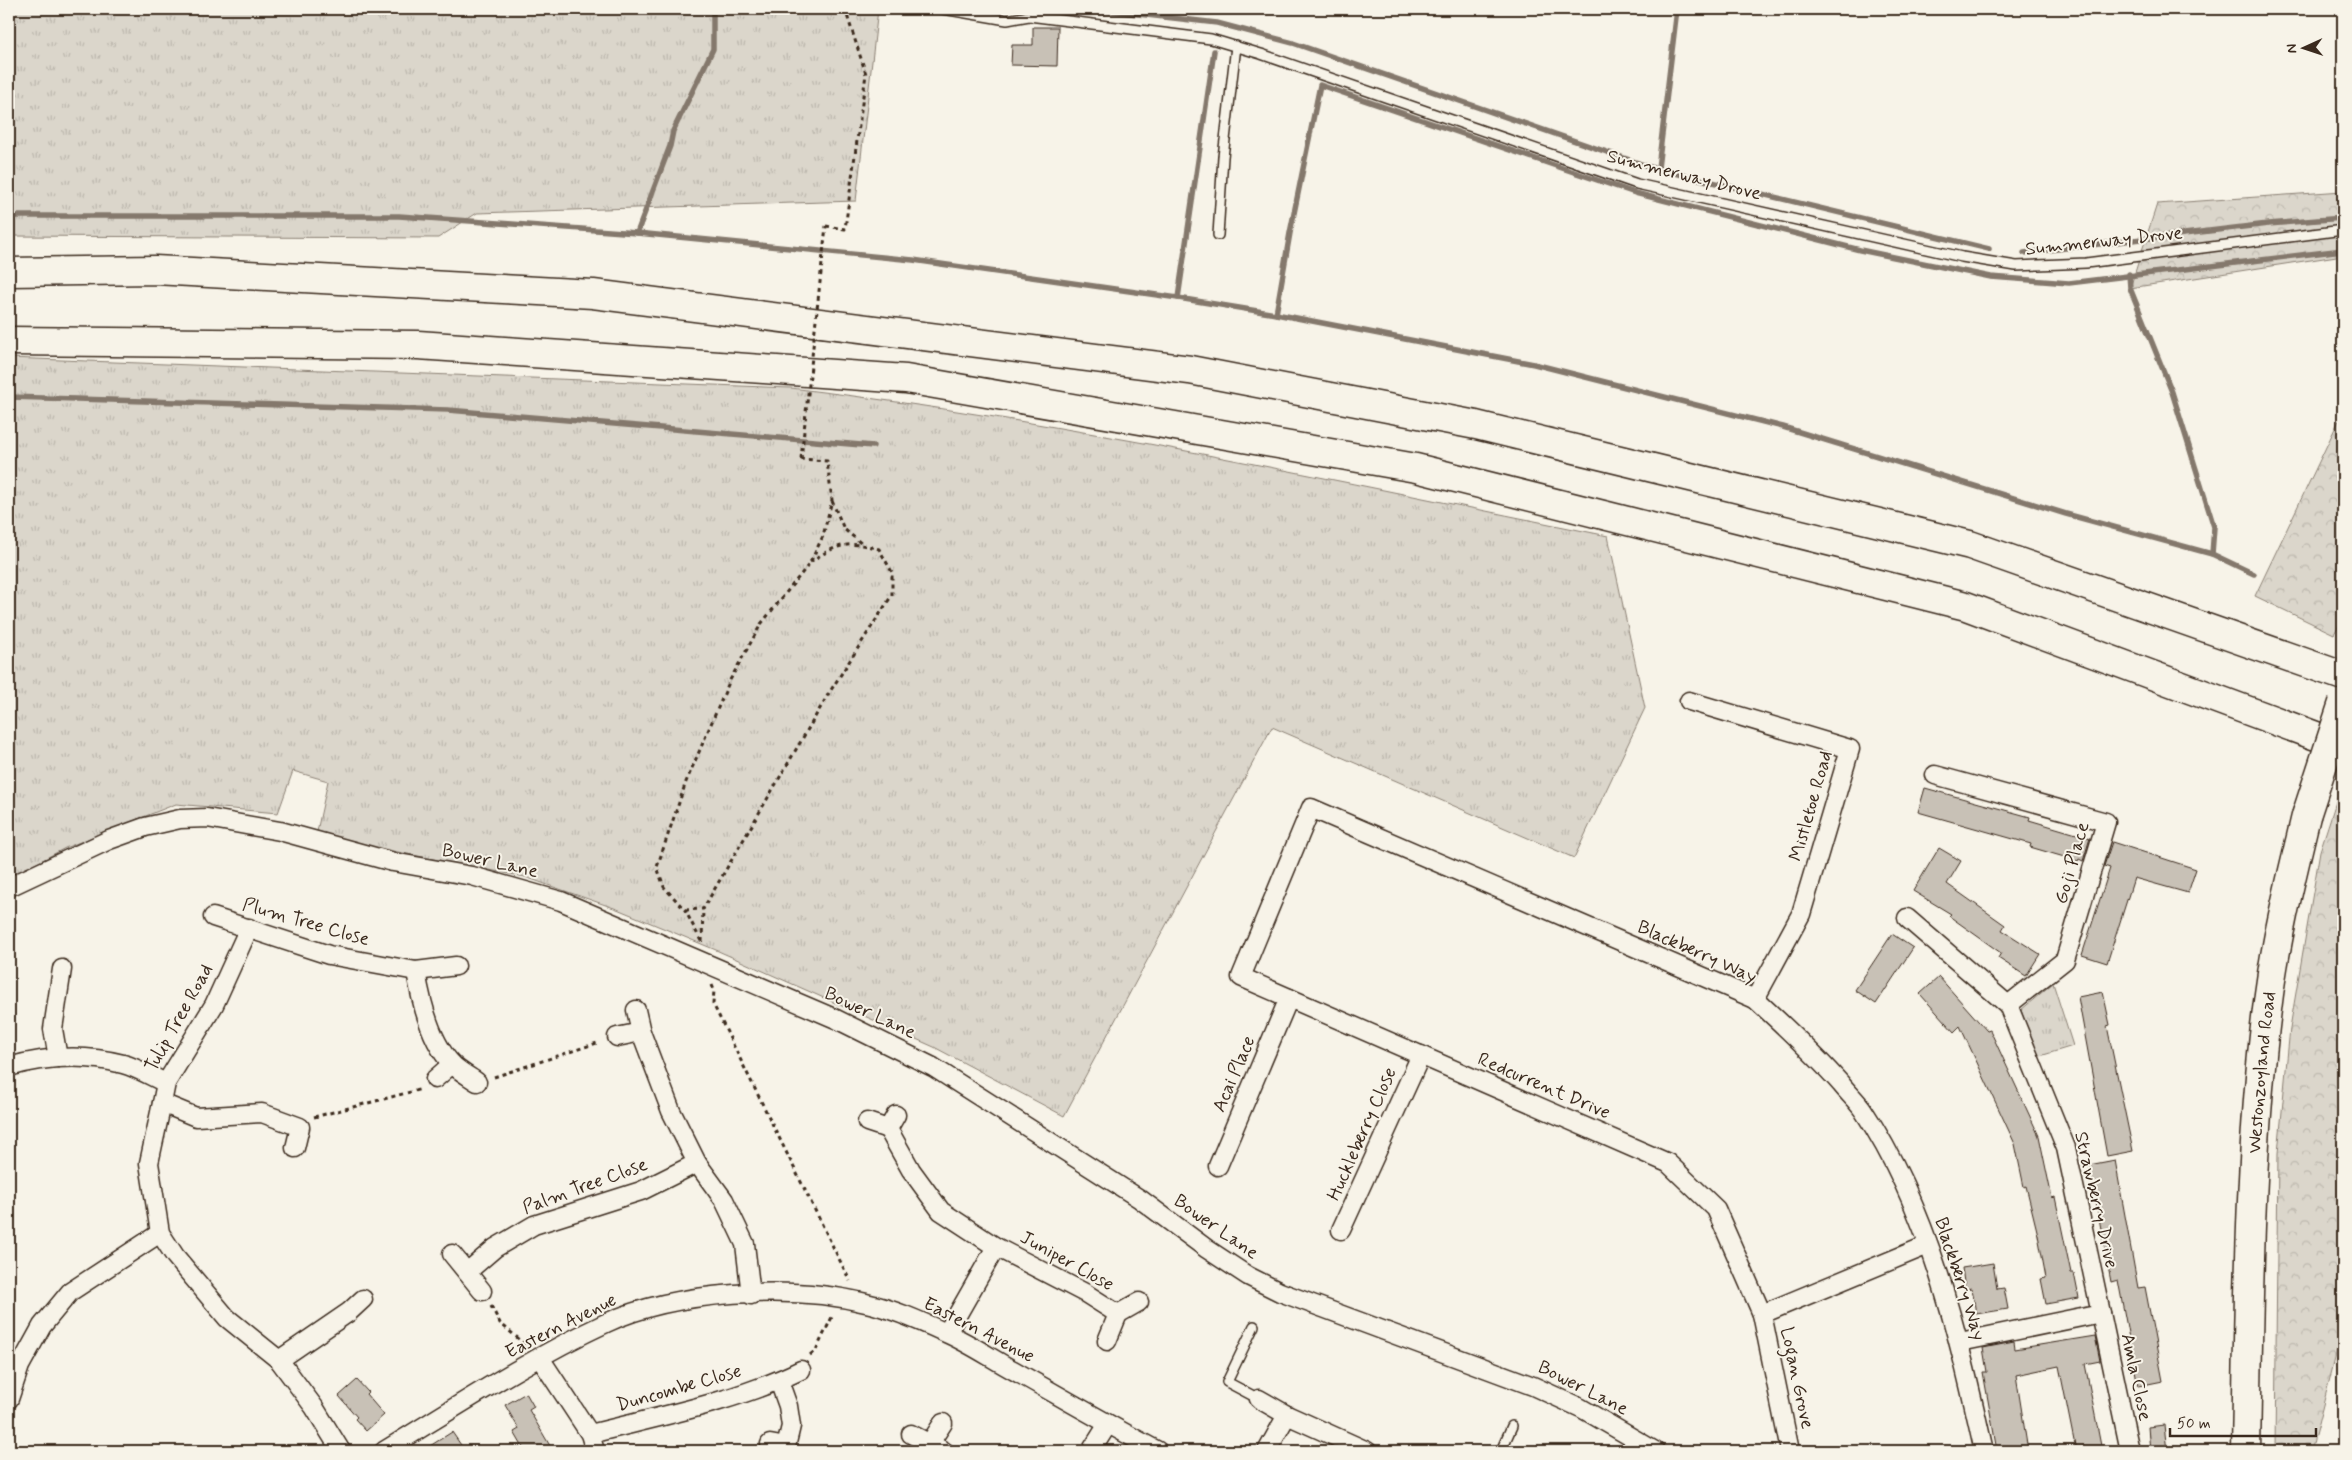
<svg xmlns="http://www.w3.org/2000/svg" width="2352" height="1460" viewBox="0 0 2352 1460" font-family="Mynerve,sans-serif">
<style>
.grass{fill:url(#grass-tufts);stroke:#8b8074}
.forest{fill:url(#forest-crowns);stroke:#8b8074}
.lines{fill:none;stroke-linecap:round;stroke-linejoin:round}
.stream{stroke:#84786c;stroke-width:5.5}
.building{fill:#c8c1b6;stroke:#3b2a1e}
.service-casing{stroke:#3b2a1e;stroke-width:12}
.minor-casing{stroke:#3b2a1e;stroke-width:21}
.primary-casing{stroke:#3b2a1e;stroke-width:31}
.motorway-casing{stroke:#3b2a1e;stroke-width:31}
.path{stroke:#3b2a1e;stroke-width:3;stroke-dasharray:4 4;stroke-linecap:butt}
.service{stroke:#f7f3e8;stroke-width:9}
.minor{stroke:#f7f3e8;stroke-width:18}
.primary{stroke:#f7f3e8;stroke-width:28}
.motorway{stroke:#f7f3e8;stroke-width:28}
.primary-bridge-casing{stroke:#3b2a1e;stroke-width:31;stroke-linecap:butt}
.path-bridge{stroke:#3b2a1e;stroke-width:3;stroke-dasharray:4 4;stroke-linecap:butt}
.primary-bridge{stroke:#f7f3e8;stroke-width:28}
.labels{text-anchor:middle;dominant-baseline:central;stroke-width:4;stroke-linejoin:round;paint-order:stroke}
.street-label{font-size:19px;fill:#3b2a1e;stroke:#f7f3e8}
</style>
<defs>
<pattern id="grass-tufts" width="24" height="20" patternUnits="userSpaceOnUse" patternTransform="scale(1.25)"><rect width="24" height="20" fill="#dbd6cb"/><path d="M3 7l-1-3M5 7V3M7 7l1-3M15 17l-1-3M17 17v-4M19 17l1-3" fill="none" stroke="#bdb8ae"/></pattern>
<pattern id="forest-crowns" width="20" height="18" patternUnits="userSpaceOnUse" patternTransform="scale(1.25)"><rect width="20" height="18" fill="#dbd6cb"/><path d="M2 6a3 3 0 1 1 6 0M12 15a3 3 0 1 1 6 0" fill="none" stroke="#bdb8ae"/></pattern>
</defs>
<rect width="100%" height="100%" fill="#f7f3e8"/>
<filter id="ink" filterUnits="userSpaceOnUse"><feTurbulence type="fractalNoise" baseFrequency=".02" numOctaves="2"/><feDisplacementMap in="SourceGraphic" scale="10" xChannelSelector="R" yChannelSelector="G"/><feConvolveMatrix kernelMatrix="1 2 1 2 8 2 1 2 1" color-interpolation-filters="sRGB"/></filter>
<g filter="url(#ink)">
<g class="grass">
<polygon points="9,9 878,9 856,201 477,213 438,238 9,236"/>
<path d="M9 358 791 388C1066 421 1337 481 1608 536L1645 708 1574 858 1272 727 1064 1116 934 1047 716 950 617 909 525 877 316 836 328 781 293 771 278 813 176 804 65 848 9 878Z"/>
<polygon points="2053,983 2073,1046 2037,1057 2021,1010"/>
</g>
<g class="forest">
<polygon points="2343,191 2343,255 2130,288 2157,204"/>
<polygon points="2343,416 2343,618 2334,634 2255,596 2338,422"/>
<polygon points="2343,780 2343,1328 2311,1451 2275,1451 2278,1153 2290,1028 2320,851"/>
</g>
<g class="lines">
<g class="stream">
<polyline points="1094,9 1217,23 1293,43 1650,167 1989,249"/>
<polyline points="1658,168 1677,9"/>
<polyline points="9,216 399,216 637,233 913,260 1178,298 1276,314 1534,364 1783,427 2066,514 2212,554 2254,574"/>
<polyline points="637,233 670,146 673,131 713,49 713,9"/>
<polyline points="2024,253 2268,224 2343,218"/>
<polyline points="2129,274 2130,288 2172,392 2214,527 2212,554"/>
<polyline points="1178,298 1214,51"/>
<polyline points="1276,314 1290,233 1320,85 1635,193 1860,250 1991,277 2069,283 2343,250"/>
<polyline points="9,397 448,410 873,446"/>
</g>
</g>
<g class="building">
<polygon points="1033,27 1058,27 1057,66 1011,65 1012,45 1033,45"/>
<polygon points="1925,788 2030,817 2029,820 2090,838 2083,861 2079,859 2078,861 2030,847 2031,844 1918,812"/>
<polygon points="2112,842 2196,869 2188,893 2134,878 2107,963 2082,955 2110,868 2104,866"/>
<polygon points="1939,848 1961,861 1947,884 2005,925 2002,930 2040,954 2026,976 1998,958 2001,953 1949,916 1951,914 1913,891"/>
<polygon points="1892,934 1913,948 1876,1004 1855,990"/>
<polygon points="1939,977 1987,1031 1990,1030 2039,1136 2052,1198 2055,1197 2071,1273 2074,1273 2079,1298 2046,1304 2041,1279 2046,1278 2038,1235 2026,1186 2024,1187 2015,1144 1960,1026 1954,1032 1920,994"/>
<polygon points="2103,992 2110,1025 2107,1026 2133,1151 2107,1156 2078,997"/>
<polygon points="2115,1160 2138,1288 2145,1287 2163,1381 2138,1386 2118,1280 2111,1282 2089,1165"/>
<polygon points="1993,1263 1997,1289 2004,1288 2008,1309 1976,1314 1972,1288 1965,1289 1962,1268"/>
<polygon points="2095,1336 2100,1361 2085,1364 2102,1451 2076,1451 2059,1366 2016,1375 2028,1451 1997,1451 1983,1372 1987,1372 1983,1348 2014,1342 2015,1349"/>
<polygon points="357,1380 368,1392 366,1394 384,1415 366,1431 355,1419 357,1417 339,1396"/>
<polygon points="526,1393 534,1407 529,1410 553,1451 525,1451 514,1432 519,1429 505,1405"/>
<polygon points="2164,1425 2167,1451 2150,1451 2148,1427"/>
<polygon points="452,1432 465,1451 422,1451"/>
</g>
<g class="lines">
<defs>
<g id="service">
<polyline points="943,9 1007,20 1029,16 1211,39 1261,54 1637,184 1962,257 2016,266 2086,263 2343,230"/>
<polyline points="1218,235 1223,157 1236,46"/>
<polyline points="1254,1326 1227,1382 1259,1399"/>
<polyline points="1501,1451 1512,1426"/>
</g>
<g id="minor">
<polyline points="1689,701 1850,749 1801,914 1755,999"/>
<polyline points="1935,775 2106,822 2065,960 2008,1005"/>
<polyline points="9,887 109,840 145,827 180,819 207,818 280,831 393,862 472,876 561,901 836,1019 933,1067 1140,1199 1207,1249 1248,1276 1280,1292 1533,1386 1581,1408 1655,1451"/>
<polyline points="213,917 329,955 416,971 456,966"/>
<polyline points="1907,918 2008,1005 2066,1148 2101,1313 1960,1342"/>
<polyline points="249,928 214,1005 166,1083 162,1103 196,1117 262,1113 300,1127 295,1148"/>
<path d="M416 971C421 1002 430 1041 452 1064 459 1071 470 1077 477 1082"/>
<polyline points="636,1010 641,1032 671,1111 697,1163 724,1200 745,1244 751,1295"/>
<polyline points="617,1037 641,1032"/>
<polyline points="58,1058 53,1029 62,969"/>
<path d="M9 1067C47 1056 85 1054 123 1064 138 1068 152 1077 166 1083"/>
<polyline points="435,1079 452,1064"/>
<polyline points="162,1103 149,1163 160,1233 175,1256 227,1318 279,1360 314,1407 341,1451"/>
<polyline points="896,1115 888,1129 911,1170 941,1211 996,1247 1085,1293 1118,1314 1107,1341"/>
<polyline points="867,1122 888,1129"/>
<polyline points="1218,1166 1289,998"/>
<polyline points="1341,1230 1421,1055"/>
<path d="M1928 1245 1762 1314 1716 1209 1668 1163 1241 977 1311 808 1755 999C1785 1027 1814 1053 1841 1084 1848 1093 1857 1101 1863 1110 1930 1211 1958 1334 1984 1451"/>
<polyline points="452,1254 482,1291"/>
<polyline points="467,1272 495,1248 534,1225 641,1191 697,1163"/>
<polyline points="2101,1313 2130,1451"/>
<polyline points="1118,1314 1139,1302"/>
<polyline points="1762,1314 1790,1451"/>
<polyline points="947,1333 996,1247"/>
<polyline points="540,1358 590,1434 595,1451"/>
<polyline points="279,1360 349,1312 363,1299"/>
<polyline points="779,1381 788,1406 791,1426 785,1451"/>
<polyline points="9,1399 20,1366 42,1326 70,1292 160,1233"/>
<polyline points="1259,1399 1287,1415 1367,1451"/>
<path d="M590 1434C661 1416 735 1402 801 1370"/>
<polyline points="911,1434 944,1451"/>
<polyline points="930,1443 943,1423"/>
<polyline points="770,1444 786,1447"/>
<path d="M384 1451C456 1407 529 1359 606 1323 675 1291 792 1284 866 1303 893 1309 920 1321 946 1333 969 1343 991 1358 1013 1370 1061 1397 1109 1425 1158 1451"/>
<polyline points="1091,1451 1108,1424"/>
<polyline points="1267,1451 1287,1415"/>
</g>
<g id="primary">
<path id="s1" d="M2246 1451C2249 1299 2249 1145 2269 994 2277 934 2292 875 2306 816"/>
</g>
<g id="motorway">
<polyline points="9,272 155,270 593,294 1190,370 1476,425 1970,545 2343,676"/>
<polyline points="9,341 418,345 906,379 1416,468 1966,606 2343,746"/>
</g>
</defs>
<use href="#service" class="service-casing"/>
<use href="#minor" class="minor-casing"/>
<use href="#primary" class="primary-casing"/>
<use href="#motorway" class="motorway-casing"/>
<g class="path">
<polyline points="826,226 845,229 866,74 845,9"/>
<polyline points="832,501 844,529 862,544"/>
<path d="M685 910 703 909 829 693 892 595V572L879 549C848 540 836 545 810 562"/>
<polyline points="701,941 685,910 664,887 657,867 686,782 730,680 761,624 810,563 823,536 832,500 827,461 801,459"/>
<polyline points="702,942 703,909"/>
<polyline points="712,985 714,990 713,1004 850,1281"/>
<polyline points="494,1077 600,1042"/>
<polyline points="314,1117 422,1089"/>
<polyline points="491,1306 500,1323 526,1345"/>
<polyline points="810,1355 816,1350 833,1315"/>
</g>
<use href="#service" class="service"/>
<use href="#minor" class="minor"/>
<use href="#primary" class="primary"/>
<use href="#motorway" class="motorway"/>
<defs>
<polyline id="primary-bridge" points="2306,816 2343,703"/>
</defs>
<use href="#primary-bridge" class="primary-bridge-casing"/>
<polyline class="path-bridge" points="801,459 826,226"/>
<use href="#primary-bridge" class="primary-bridge"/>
</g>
</g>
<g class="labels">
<g class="street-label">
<text transform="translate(1684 175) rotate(14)">Summerway Drove</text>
<text transform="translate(2104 241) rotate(-6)">Summerway Drove</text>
<text transform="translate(1811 806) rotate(-74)">Mistletoe Road</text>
<text transform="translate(490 861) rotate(13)">Bower Lane</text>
<text transform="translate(2072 863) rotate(-74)">Goji Place</text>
<text transform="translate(306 922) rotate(16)">Plum Tree Close</text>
<text transform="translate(1697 952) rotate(24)">Blackberry Way</text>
<text transform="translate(870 1013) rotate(25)">Bower Lane</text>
<text transform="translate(179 1018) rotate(-61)">Tulip Tree Road</text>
<text stroke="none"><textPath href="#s1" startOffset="379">Westonzoyland Road</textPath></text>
<text transform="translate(1234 1074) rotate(-67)">Acai Place</text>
<text transform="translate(1544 1086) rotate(23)">Redcurrent Drive</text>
<text transform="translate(1362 1134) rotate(-66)">Huckleberry Close</text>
<text transform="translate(585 1186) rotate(-20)">Palm Tree Close</text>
<text transform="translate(2096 1200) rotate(77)">Strawberry Drive</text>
<text transform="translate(1216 1227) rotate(35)">Bower Lane</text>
<text transform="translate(1067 1261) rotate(29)">Juniper Close</text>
<text transform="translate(1960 1279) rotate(72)">Blackberry Way</text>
<text transform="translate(561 1326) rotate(-27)">Eastern Avenue</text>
<text transform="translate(979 1330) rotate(27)">Eastern Avenue</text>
<text transform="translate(2136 1377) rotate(78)">Amla Close</text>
<text transform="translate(1797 1378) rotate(78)">Logan Grove</text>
<text transform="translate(679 1388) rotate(-16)">Duncombe Close</text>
<text transform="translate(1583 1388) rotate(27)">Bower Lane</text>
</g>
</g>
<rect width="2352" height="1460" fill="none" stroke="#f7f3e8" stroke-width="30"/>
<rect x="15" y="15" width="2322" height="1430" fill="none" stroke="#3b2a1e" stroke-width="2" filter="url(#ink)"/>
<g transform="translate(2304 48) rotate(267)" stroke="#f7f3e8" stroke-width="4" paint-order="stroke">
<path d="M0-4L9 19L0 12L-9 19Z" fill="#3b2a1e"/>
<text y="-8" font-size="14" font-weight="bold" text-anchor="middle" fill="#3b2a1e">N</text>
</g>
<path d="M2170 1428v8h146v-8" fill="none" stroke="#3b2a1e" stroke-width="2.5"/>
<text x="2177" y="1428" font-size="15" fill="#3b2a1e" stroke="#f7f3e8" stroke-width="4" paint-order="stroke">50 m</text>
</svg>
